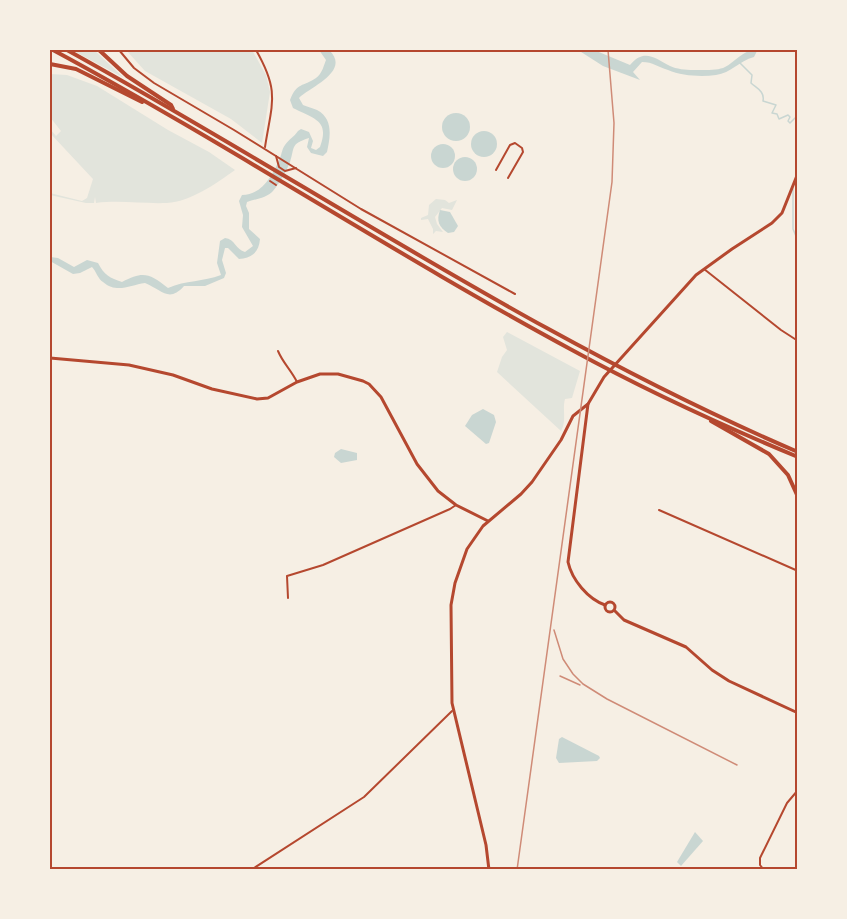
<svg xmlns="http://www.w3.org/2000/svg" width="847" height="919" viewBox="0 0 847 919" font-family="'Nunito Sans',sans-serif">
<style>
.green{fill:#e2e4dc}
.water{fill:#c9d6d2}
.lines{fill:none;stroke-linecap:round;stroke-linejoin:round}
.stream{stroke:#c9d6d2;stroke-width:1.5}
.minor{stroke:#b5482f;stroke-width:2}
.tertiary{stroke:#b5482f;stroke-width:3}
.trunk{stroke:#b5482f;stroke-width:4}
.rail{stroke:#cf8b77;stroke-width:1.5}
.neatline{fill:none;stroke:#b5482f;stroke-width:2}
</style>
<rect width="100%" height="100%" fill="#f6efe4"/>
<g class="green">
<polygon points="72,50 94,50 124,78"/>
<polygon points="126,50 252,50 266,75 270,92 262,143 231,119 145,71"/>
<path d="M50 74 67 75 97 86 168 130 209 152 235 170C217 183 190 202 167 203 143 204 120 200 96 203L95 197 94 203H86L50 195V193L82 201 87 198 93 179 50 133V129L56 136 61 131 50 117Z"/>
<polygon points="436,199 445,200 449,203 457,200 452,210 442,208 435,217 437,224 443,232 436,231 433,234 433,229 428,219 421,220 421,218 428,215 429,205"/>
<path d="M507 332 580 371 572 398 565 399C562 410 567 420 561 431L497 372 502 357 507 350 503 337Z"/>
</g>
<g class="water">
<path d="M319 50H329C351 71 312 86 299 98L303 105C307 107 313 108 317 110 334 119 330 138 327 152L323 156 311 153 307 147 309 138C290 144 295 147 290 162 287 170 279 184 273 191 267 198 255 199 247 202L246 206 249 213V229L260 239C259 252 252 258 239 259L228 248H225L222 260 226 273 224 278 205 286H184C169 303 162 290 145 283 130 285 117 294 103 282 98 279 96 271 92 267L80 273 73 274 50 261V257L58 258 74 267 87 260 98 263C104 275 110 278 122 282 143 271 149 273 168 288 186 280 203 282 221 275L217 263 220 241 225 238C235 239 236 250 245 252L253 246 242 227 243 215 239 201 242 195C262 195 273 175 280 158 282 153 282 149 285 145 289 139 294 137 298 131L301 129 309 132 313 141 311 148 316 150 320 147C330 120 314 119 293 108L290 100C297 82 303 87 316 78 322 74 324 65 326 60Z"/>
<path d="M578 50H594L630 65C644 48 655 58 670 66 676 69 686 70 693 70 701 70 718 71 725 67 735 62 744 49 756 50L757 51 754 57C739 61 731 73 716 75 701 77 682 76 668 70 658 67 653 62 642 62L633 72 640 80 603 66Z"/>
<circle cx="456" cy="127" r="14"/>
<circle cx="484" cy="144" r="13"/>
<circle cx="443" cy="156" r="12"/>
<circle cx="465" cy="169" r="12"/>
<path d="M440 210 450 212 458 226 454 232 448 233C439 227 436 221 440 210Z"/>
<polygon points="483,409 494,415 496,422 489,443 486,444 465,426 472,415"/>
<polygon points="341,449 357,453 357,460 341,463 334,457 335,453"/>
<polygon points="562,737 599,756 600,758 597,761 559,763 556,758 559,739"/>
<polygon points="695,832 703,841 681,866 677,862"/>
</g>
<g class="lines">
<g class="stream">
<path d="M740 63 752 75 751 83C756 88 765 91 763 101L776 105 772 113 777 114 779 119 788 115 790 117 788 121 790 123 795 118 798 121"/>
<polyline points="798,128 798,137"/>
<polyline points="796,169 798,167"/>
<polyline points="793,189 793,229 798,241"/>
</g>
<g class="minor">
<polyline points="119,50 134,68 154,83 234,130 361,209 515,294"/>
<path d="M256 50C280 92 272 102 265 147"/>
<polyline points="276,156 279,167 285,171 296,168"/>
<polyline points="496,170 510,145 515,143 522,148 523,152 508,178"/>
<polyline points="270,181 276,185"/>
<polyline points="704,269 781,330 798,341"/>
<path d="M278 351C283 363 291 370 297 382"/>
<polyline points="659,510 798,571"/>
<polyline points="288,598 287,576 323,565 450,509 456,505"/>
<polyline points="251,870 364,797 452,711"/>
<polyline points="764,870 760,865 760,858 787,803 798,790"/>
</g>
<g class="tertiary">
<polyline points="50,358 129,365 173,375 212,389 257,399 268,398 297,382 320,374 338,374 363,381 369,384 381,397 417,464 438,491 456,505 488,521"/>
<path d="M588 404 568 562C572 580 588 599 605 605"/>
<circle cx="610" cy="607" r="5"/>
<polyline points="614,610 624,620 686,647 712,670 729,681 798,713"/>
<polyline points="489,870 486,845 452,703 451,605 455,583 467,549 483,526 521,494 532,482 561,440 573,416 588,404 604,377 696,275 732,249 772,223 782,213 798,173"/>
</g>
<g class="trunk">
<path d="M53 50C229 145 396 255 572 350 645 390 721 425 798 457"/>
<path d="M67 50C310 184 540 342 798 452"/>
<polyline points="99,50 127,76 171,105 173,109"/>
<polyline points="50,64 76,69 142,102"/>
<polyline points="711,421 769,454 788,475 798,497"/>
</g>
<g class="rail">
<polyline points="554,630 563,659 573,674 583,684 607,699 737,765"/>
<polyline points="560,676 580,685"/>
<polyline points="517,870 612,182 614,123 608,50"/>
</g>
</g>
<rect width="847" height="919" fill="none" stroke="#f6efe4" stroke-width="102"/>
<rect x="51" y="51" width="745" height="817" class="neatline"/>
</svg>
